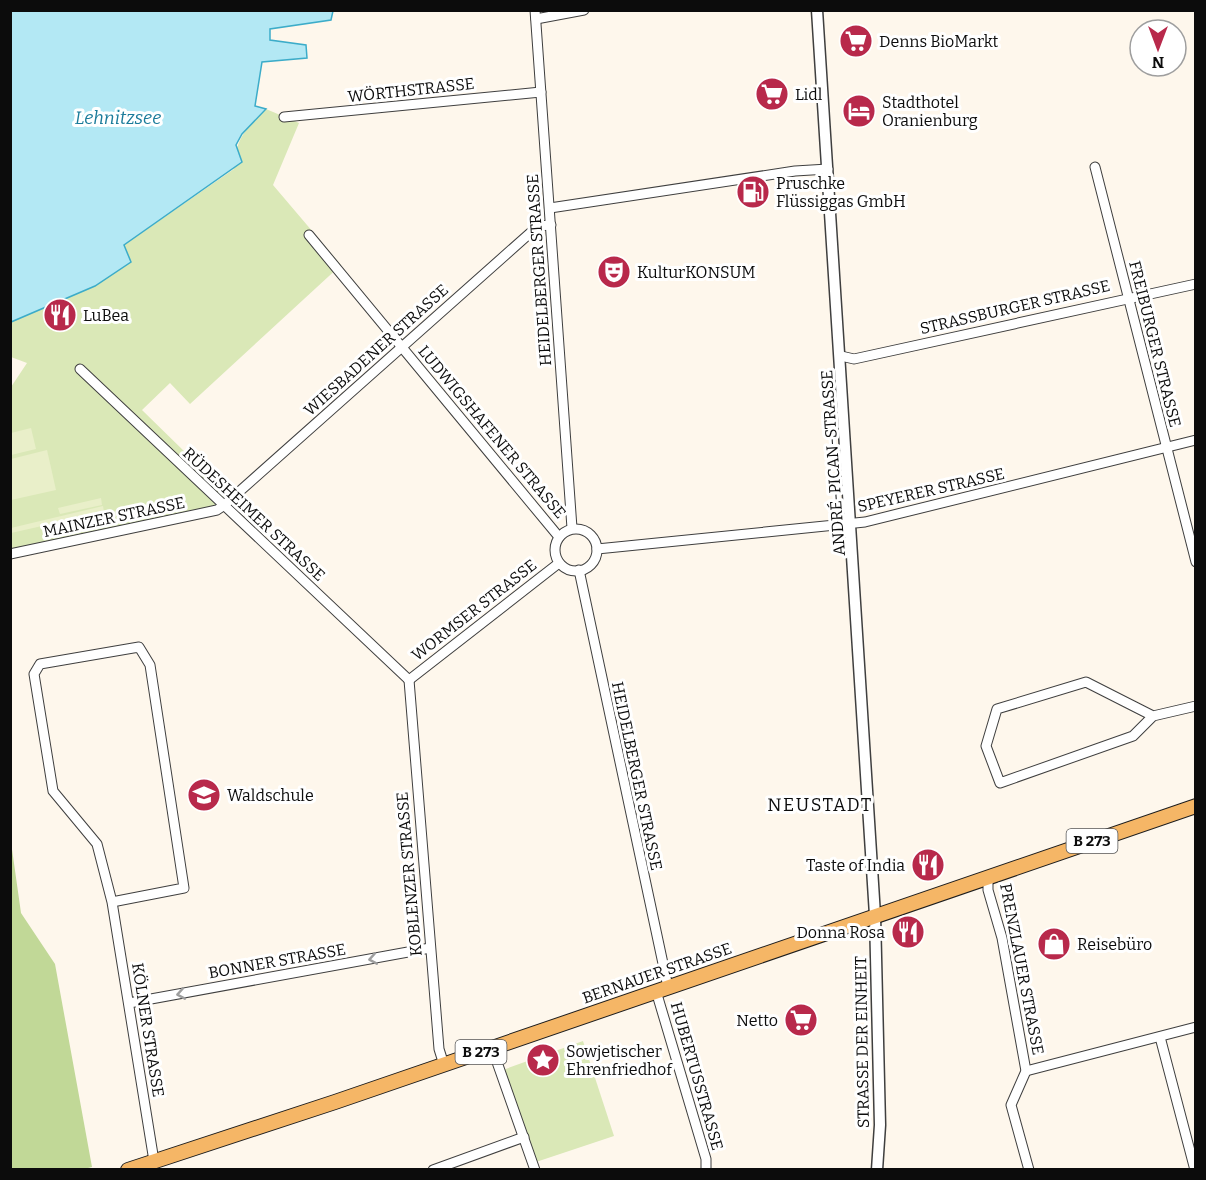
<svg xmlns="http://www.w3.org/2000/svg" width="1206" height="1180" viewBox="0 0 1206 1180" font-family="Bitter,serif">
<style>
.green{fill:#dae8b7}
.forest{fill:#c1d897}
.pitch{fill:#e9efc9}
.water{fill:#b3e8f4;stroke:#3cacc9;stroke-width:1.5}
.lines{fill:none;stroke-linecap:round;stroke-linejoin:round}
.minor-casing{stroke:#3f3f3f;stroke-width:11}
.tertiary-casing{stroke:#3f3f3f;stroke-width:13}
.primary-casing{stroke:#1d1d1d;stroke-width:16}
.minor{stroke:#fff;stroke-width:9}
.tertiary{stroke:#fff;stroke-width:10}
.primary{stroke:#f5b666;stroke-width:14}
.oneway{stroke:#9e9e9e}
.labels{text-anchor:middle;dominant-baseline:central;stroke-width:6;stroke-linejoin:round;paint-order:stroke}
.shield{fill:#fff;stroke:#555;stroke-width:1.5}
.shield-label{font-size:15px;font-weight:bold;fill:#0c0c0c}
.poi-label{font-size:16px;fill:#0c0c0c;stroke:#fff;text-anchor:start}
.street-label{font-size:16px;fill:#0c0c0c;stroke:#fff}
.water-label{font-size:18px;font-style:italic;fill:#1a7b9a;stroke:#fff}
.neighbourhood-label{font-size:18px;letter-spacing:1.5px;fill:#0c0c0c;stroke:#fff}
</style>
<rect width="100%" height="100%" fill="#fef7ec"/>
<g class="green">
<path d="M266 109 299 123 273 185 341 265 190 404 170 383 142 410 234 500 216 509 11 555V387L27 363 11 357V322L95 286 130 262 124 245 234 169C237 135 244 132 266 109Z"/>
<polygon points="583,1041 614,1136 533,1163 500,1071"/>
</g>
<polygon class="forest" points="10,835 21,913 55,964 92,1167 84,1169 11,1169"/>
<g class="pitch">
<polygon points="31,428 36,449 11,455 11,433"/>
<polygon points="47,450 56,490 11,500 11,459"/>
<polygon points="101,498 102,505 60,514 58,508"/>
<polygon points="103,506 104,512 11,533 11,528"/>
</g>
<polygon class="water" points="11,10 333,10 333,11 331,20 270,29 270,40 306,45 307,58 262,62 255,106 266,109 242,134 236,145 242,162 124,245 131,262 95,286 11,322"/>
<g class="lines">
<defs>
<g id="minor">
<polyline points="535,10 572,528"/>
<polyline points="536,19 584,10"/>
<polyline points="284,117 541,92"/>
<polyline points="1095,167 1196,562"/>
<polyline points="550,208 795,171 828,169"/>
<polyline points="309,235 559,537"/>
<polyline points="841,356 854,359 1196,284"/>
<polyline points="80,369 409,680"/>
<circle cx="576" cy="550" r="21"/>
<polyline points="597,549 865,522 1196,440"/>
<polyline points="10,554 217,510 223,506 538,226 551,225"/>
<polyline points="579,570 668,987"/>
<polyline points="409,680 439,1049 444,1065"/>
<polyline points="409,680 559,563"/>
<polyline points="1153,716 1086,682 997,709 986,746 1000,783 1133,736 1153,716 1196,706"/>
<polyline points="988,876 988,890 1002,938 1026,1071 1011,1105 1029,1170"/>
<polyline points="112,902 184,888 150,665 139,647 40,664 34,674 53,791 97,844 112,902 154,1161"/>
<polyline points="656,991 706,1159 706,1170"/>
<polyline points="129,1003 430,948"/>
<polyline points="1160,1037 1195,1170"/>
<polyline points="492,1048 535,1170"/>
<polyline points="1026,1071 1196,1027"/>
<polyline points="433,1170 524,1137"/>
</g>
<polyline id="tertiary" points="817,10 875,915 880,1125 877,1170"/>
<polyline id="primary" points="128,1170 335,1102 1196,806"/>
</defs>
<use href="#minor" class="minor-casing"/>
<use href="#tertiary" class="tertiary-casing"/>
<use href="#primary" class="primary-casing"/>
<use href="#minor" class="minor"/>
<use href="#tertiary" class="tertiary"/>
<use href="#primary" class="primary"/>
</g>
<defs><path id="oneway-chevron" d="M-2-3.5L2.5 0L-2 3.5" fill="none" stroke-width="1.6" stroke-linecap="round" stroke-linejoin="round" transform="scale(1.5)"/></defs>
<g class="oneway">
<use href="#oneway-chevron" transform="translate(373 959) rotate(170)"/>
<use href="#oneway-chevron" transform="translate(181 994) rotate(170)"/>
</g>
<defs>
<symbol id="supermarket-disc" viewBox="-11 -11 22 22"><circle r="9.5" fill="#b8294b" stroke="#fff"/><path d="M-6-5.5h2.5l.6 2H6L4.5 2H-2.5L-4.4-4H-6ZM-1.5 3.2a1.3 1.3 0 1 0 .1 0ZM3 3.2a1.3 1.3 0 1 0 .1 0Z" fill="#fff"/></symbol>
<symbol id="hotel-disc" viewBox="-11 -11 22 22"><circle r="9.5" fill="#b8294b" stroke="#fff"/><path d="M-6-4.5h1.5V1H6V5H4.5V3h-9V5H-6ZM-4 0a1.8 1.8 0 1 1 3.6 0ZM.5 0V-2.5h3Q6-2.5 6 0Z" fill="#fff"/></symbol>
<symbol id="fuel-disc" viewBox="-11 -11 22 22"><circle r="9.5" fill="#b8294b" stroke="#fff"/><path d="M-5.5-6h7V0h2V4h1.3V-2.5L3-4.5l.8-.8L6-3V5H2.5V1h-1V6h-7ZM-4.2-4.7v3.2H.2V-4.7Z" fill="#fff"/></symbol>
<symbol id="theatre-disc" viewBox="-11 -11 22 22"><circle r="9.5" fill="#b8294b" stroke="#fff"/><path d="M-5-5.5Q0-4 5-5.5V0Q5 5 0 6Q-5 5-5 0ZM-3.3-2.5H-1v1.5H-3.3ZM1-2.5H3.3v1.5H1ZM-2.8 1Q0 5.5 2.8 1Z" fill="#fff"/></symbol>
<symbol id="restaurant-disc" viewBox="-11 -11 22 22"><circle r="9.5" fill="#b8294b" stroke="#fff"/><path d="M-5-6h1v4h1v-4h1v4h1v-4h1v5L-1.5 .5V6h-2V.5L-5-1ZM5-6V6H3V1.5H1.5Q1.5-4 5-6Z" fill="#fff"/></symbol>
<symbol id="school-disc" viewBox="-11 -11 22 22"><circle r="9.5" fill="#b8294b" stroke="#fff"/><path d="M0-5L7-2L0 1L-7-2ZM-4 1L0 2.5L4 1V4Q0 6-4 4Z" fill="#fff"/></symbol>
<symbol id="shop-disc" viewBox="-11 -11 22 22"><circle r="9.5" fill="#b8294b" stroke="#fff"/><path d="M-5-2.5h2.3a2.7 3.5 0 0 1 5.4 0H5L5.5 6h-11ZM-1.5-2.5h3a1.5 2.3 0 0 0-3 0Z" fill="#fff"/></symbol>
<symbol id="sight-disc" viewBox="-11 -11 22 22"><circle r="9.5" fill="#b8294b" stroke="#fff"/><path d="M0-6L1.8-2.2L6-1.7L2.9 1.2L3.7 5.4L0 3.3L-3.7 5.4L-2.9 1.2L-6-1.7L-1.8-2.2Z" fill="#fff"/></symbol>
</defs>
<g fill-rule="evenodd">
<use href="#supermarket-disc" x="837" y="22" width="38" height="38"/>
<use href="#supermarket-disc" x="753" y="75" width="38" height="38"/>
<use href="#hotel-disc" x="840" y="92" width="38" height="38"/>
<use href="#fuel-disc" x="734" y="173" width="38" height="38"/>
<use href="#theatre-disc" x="595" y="253" width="38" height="38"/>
<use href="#restaurant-disc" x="41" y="296" width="38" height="38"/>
<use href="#school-disc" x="185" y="776" width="38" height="38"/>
<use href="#restaurant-disc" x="909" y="846" width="38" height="38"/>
<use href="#restaurant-disc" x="889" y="913" width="38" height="38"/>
<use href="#shop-disc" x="1035" y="925" width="38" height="38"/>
<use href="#supermarket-disc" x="782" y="1001" width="38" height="38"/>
<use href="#sight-disc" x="524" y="1041" width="38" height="38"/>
</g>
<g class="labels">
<g class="shield">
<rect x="1066.5" y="829" width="51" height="24" rx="4.5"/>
<rect x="455.5" y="1040" width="51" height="24" rx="4.5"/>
</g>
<g class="shield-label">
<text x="1092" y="841">B 273</text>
<text x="481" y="1052">B 273</text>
</g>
<g class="poi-label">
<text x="879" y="41">Denns BioMarkt</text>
<text x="795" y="94">Lidl</text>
<text x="882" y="102">Stadthotel<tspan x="882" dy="18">Oranienburg</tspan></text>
<text x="776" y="183">Pruschke<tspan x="776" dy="18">Flüssiggas GmbH</tspan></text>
<text x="637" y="272">KulturKONSUM</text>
<text x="83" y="315">LuBea</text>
<text x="227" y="795">Waldschule</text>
<text x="905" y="865" text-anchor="end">Taste of India</text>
<text x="885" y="932" text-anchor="end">Donna Rosa</text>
<text x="1077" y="944">Reisebüro</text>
<text x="778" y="1020" text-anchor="end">Netto</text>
<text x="566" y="1051">Sowjetischer<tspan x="566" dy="18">Ehrenfriedhof</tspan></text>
</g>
<g class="street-label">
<text transform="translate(411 90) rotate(-6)">WÖRTHSTRASSE</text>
<text transform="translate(539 270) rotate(-94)">HEIDELBERGER STRASSE</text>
<text transform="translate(1015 307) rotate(-13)">STRASSBURGER STRASSE</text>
<text transform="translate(1155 344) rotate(76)">FREIBURGER STRASSE</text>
<text transform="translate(376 350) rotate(-42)">WIESBADENER STRASSE</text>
<text transform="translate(492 432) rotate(50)">LUDWIGSHAFENER STRASSE</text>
<text transform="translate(833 463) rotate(-94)">ANDRÉ-PICAN-STRASSE</text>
<text transform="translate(931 490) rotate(-13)">SPEYERER STRASSE</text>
<text transform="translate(254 514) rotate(43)">RÜDESHEIMER STRASSE</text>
<text transform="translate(114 517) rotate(-12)">MAINZER STRASSE</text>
<text transform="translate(474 610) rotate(-38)">WORMSER STRASSE</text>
<text transform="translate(637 776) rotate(78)">HEIDELBERGER STRASSE</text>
<text transform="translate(409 874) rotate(-95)">KOBLENZER STRASSE</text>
<text transform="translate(277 961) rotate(-10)">BONNER STRASSE</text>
<text transform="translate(1022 969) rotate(79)">PRENZLAUER STRASSE</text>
<text transform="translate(657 973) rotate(-19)">BERNAUER STRASSE</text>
<text transform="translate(148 1030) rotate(81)">KÖLNER STRASSE</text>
<text transform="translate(862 1042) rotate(-91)">STRASSE DER EINHEIT</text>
<text transform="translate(697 1076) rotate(74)">HUBERTUSSTRASSE</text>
</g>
<g class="water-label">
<text x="118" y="118">Lehnitzsee</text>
</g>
<g class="neighbourhood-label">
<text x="820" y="805">NEUSTADT</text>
</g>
</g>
<rect width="1206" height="1180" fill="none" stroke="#0c0c0c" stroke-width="24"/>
<g transform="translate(1158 48) rotate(180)"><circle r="28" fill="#ffffff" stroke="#9e9e9e" stroke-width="1.5"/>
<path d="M0-4.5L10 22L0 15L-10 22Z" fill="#b8294b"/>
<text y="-9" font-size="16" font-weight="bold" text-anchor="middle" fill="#0c0c0c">N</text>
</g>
</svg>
